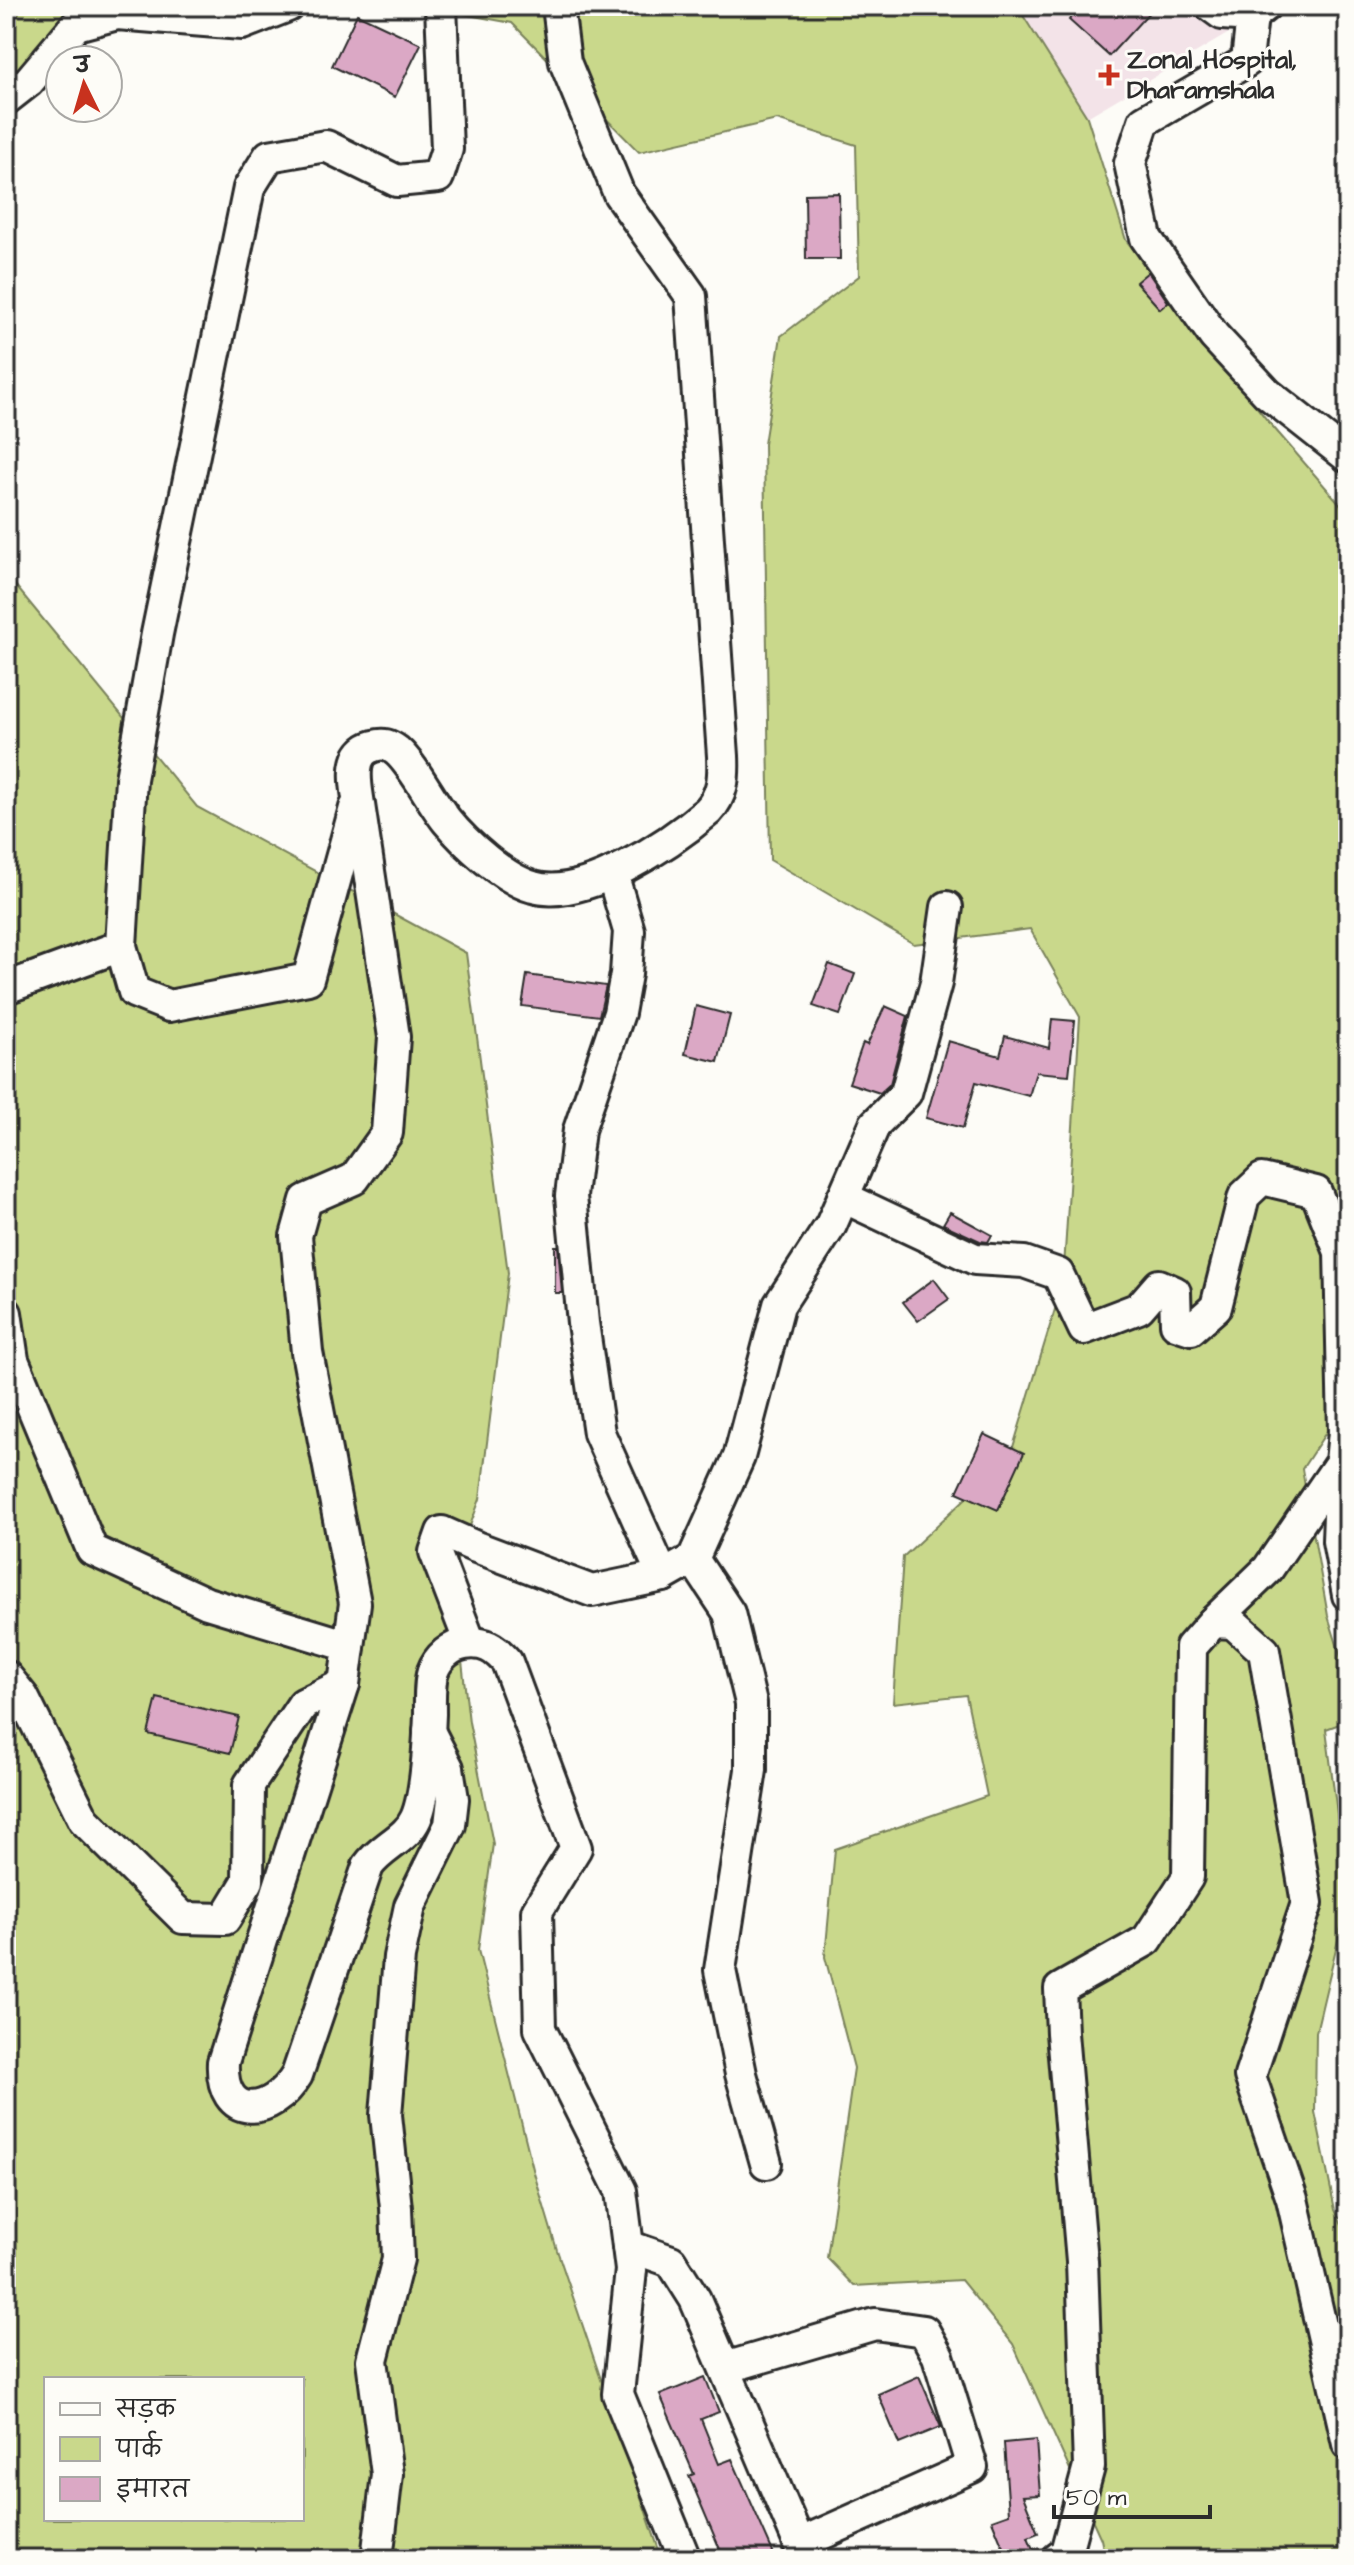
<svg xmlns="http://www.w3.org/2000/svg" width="1354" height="2565" viewBox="0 0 1354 2565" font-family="'Architects Daughter','Playpen Sans Deva',sans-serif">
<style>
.built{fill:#f3e3e8}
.green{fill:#c9d88b;stroke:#7a825b;stroke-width:2;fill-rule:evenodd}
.building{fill:#dba8c5;stroke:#2b2b2b;stroke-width:2}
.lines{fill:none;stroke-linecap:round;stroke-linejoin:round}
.minor-casing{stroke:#2b2b2b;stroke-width:36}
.minor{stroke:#fdfcf7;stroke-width:30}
.poi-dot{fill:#c8321e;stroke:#fdfcf7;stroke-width:3}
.labels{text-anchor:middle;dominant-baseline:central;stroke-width:6;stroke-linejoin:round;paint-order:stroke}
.poi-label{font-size:26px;font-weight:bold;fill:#2b2b2b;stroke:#fdfcf7;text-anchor:start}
</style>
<rect width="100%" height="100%" fill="#fdfcf7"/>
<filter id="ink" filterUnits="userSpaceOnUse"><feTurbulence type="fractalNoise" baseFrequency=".0125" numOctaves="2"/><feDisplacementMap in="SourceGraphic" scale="16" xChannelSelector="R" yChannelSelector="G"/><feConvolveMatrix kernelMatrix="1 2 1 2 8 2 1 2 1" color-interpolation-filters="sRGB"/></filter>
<g filter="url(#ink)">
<polygon class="built" points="1017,6 1253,6 1229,33 1087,117"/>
<g class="green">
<polygon points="6,6 122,6 6,100"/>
<polygon points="419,6 1017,6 1087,117 1126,240 1267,420 1341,505 1348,522 1348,1399 1302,1469 1328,1616 1348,1679 1348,1721 1326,1729 1348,1898 1316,2032 1315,2112 1335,2210 1348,2236 1348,2559 1105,2559 1101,2539 1013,2344 961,2280 854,2286 827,2258 854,2068 825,1957 835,1849 987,1796 966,1695 893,1703 903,1557 1010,1457 1063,1283 1080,1017 1030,929 914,944 770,860 764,444 781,336 859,276 856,145 777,120 639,152 512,23"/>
<path d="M6 574 197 807 466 953 508 1273 480 1499 452 1574 469 1722 493 1844 478 1950 534 2173 557 2250 662 2559H6ZM46 2379H302V2519H46Z"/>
</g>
<g class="building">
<polygon points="1081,6 1155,6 1109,56 1069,20"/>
<polygon points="357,14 421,44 395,97 332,66"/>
<polygon points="839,193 840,259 806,259 805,194"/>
<polygon points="1148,272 1168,302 1160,309 1136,282"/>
<polygon points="829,964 855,974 840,1015 813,1006"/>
<polygon points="527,975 606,986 599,1016 522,1006"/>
<polygon points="696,1006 730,1015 718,1062 685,1054"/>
<polygon points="885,1006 908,1016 890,1084 880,1093 849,1083 863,1043 867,1045"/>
<polygon points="1052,1019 1075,1021 1069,1075 1036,1072 1029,1096 976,1082 963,1128 926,1118 948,1041 1000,1056 1005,1036 1049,1048"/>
<polygon points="950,1212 992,1235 988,1242 980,1241 943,1224"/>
<polygon points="555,1246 558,1246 562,1293 555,1293"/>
<polygon points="934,1279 949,1299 918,1321 903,1302"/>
<polygon points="984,1434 1024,1453 998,1510 957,1492"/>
<polygon points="157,1698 239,1717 230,1753 148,1734"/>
<polygon points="919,2376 941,2427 899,2444 878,2394"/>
<polygon points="705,2377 719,2412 701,2419 719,2464 732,2459 776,2559 724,2559 689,2476 694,2474 660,2395"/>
<polygon points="1036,2440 1040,2495 1023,2496 1038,2533 1028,2537 1037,2559 1008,2559 992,2520 1009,2514 1004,2443"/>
</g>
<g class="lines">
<defs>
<g id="minor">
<path d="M558 6 565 62 619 194 691 296 723 756C724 778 723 795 708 811 671 843 583 902 533 887 504 879 466 844 447 821 431 801 414 766 397 751 389 745 384 743 374 746 351 752 355 779 358 798L394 1037 387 1133 354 1179 306 1200 296 1236 307 1352 355 1603 344 1684 223 2062C220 2122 272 2117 297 2075L368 1866C381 1847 407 1839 416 1818 426 1796 429 1739 430 1714 430 1700 429 1683 433 1671 438 1657 451 1646 465 1644 484 1641 495 1648 507 1662L576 1848 537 1911 540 2029 621 2191 631 2270 618 2394 685 2559"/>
<polyline points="1211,6 1222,14 1252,16 1265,6"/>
<polyline points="1252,16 1247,61 1144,121 1130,163 1146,238 1214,336 1267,393 1348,457"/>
<polyline points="6,99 29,81 76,25 117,14 242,24 288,6"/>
<polyline points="355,808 308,979 169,1006 134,992 121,946 131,779 157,634 249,188 269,156 326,146 397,181 438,177 447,149 441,6"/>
<polyline points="612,873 629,931 626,974 619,1013 579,1130 571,1196 583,1323 599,1433 663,1576"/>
<polyline points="6,988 121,946"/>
<polyline points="843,1197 975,1259 1024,1262 1058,1274 1084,1329 1139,1308 1159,1285 1175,1292 1176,1324 1191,1329 1216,1307 1244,1196 1262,1179 1316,1192 1340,1252 1344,1432 1341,1462 1268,1569 1213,1622"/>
<polyline points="6,1313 13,1360 92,1550 207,1603 349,1646"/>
<polyline points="1341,1463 1338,1541 1348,1595"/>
<polyline points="693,1559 729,1613 751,1703 751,1770 720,1970 741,2074 766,2163"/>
<polyline points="470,1643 435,1552 442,1532 476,1547 592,1591 663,1576 693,1559 739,1457 779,1305 831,1225 875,1124 906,1093 936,983 947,907"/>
<polyline points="6,1676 23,1697 84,1820 183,1918 225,1919 248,1881 249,1785 303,1704 344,1684"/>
<polyline points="628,2246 671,2261 695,2299 806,2559"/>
<polyline points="725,2368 875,2324 924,2331 938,2356 972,2467 799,2544"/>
<polyline points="377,2559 387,2474 372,2360 398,2259 396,2208 386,2115 399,1957 410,1906 450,1825 453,1799 448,1768 429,1731"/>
<polyline points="1057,2559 1066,2552 1089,2467 1082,2261 1062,2033 1060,1989 1147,1940 1188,1877 1191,1647 1213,1622 1233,1623 1264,1651 1307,1903 1250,2076 1292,2199 1348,2444"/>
</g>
</defs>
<use href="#minor" class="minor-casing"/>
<use href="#minor" class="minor"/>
</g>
</g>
<path class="poi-dot" d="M1105 63h8v8h8v8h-8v8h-8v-8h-8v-8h8z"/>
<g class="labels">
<g class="poi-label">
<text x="1127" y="60">Zonal Hospital,<tspan x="1127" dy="30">Dharamshala</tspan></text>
</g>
</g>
<rect width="1354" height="2565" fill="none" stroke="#fdfcf7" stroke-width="32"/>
<rect x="16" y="16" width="1322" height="2533" fill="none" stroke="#2b2b2b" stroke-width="3" filter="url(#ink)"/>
<rect x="44" y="2377" width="260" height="144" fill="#fdfcf7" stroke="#a9a8a5" stroke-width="2"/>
<rect x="60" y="2403" width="40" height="12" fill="#fdfcf7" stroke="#a9a8a5" stroke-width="2"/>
<text x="116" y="2417" font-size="24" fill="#2b2b2b">सड़क</text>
<rect x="60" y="2437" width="40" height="24" fill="#c9d88b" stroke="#a9a8a5" stroke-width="2"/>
<text x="116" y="2457" font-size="24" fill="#2b2b2b">पार्क</text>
<rect x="60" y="2477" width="40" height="24" fill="#dba8c5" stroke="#a9a8a5" stroke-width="2"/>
<text x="116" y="2497" font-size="24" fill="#2b2b2b">इमारत</text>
<g transform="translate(84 84) rotate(355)"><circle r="38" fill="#fdfcf7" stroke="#a9a8a5" stroke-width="2"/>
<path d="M0-6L14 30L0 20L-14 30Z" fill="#c8321e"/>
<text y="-12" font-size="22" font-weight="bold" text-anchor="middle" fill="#2b2b2b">उ</text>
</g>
<path d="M1054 2505v12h156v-12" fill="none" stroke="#2b2b2b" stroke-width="4"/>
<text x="1066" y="2505" font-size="24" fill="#2b2b2b" stroke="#fdfcf7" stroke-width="6" paint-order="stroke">50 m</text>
</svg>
